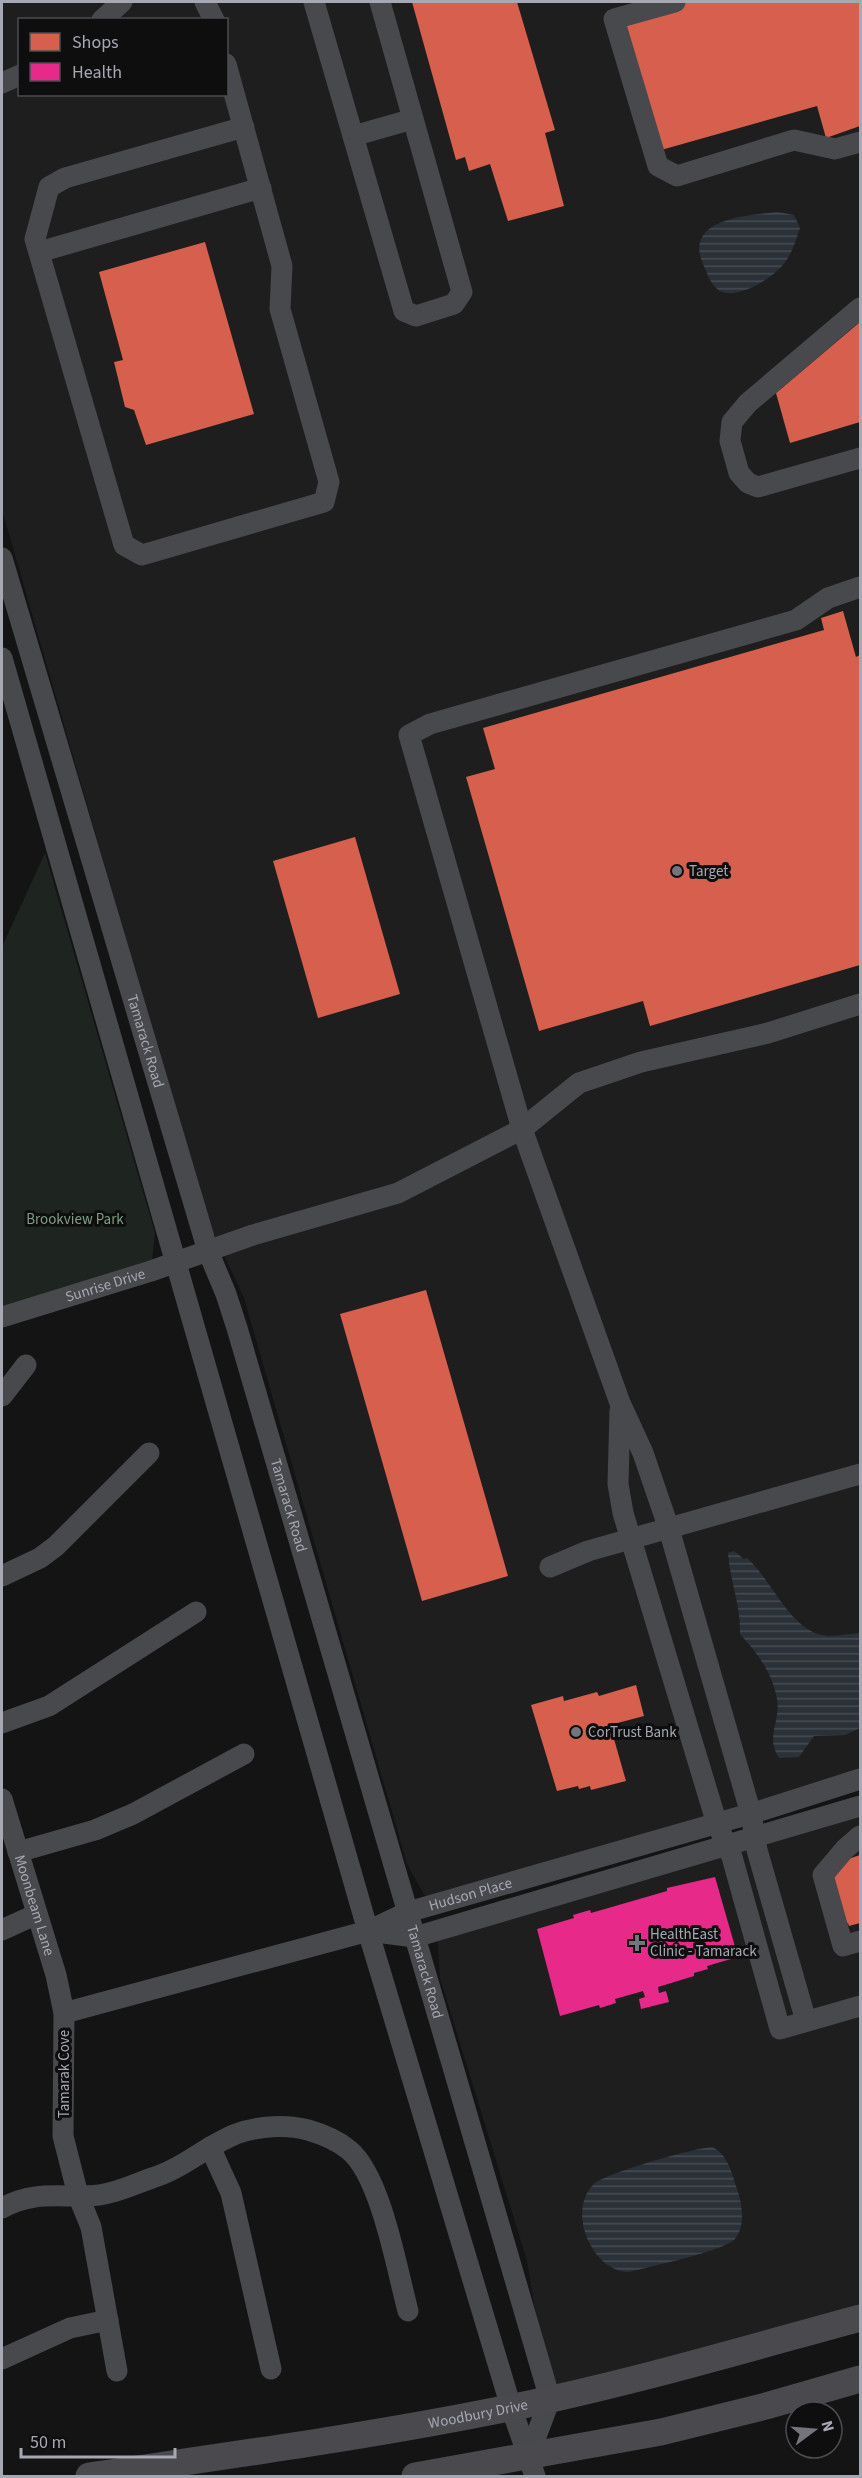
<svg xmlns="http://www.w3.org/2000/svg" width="862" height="2478" viewBox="0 0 862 2478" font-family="'Source Sans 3',sans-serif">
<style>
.built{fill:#1e1e1f;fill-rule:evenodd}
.green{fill:#1e241f}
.water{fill:url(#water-rules)}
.shops{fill:#d6604d}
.health{fill:#e7298a}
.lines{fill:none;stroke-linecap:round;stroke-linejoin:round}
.minor{stroke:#48494c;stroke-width:21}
.major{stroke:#4a4a4e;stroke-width:27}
.poi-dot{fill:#73747c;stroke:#0e0e0f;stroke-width:2}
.labels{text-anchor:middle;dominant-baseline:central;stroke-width:6;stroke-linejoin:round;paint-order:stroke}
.poi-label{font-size:15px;fill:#a6a8b4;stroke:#0e0e0f;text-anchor:start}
.street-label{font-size:15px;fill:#a6a8b4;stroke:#0e0e0f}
.park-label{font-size:15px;fill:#7e9e83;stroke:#0e0e0f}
</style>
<defs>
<pattern id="water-rules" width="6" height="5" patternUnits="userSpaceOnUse" patternTransform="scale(1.5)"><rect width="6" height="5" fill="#2b3138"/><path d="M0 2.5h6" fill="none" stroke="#474c52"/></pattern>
</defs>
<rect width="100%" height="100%" fill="#141414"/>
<g class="built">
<path d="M2 2H860V1779L430 1905 407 1864 244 1298 206 1217 2 510ZM20 20H226V94H20Z"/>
<polygon points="860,1806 860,2318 550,2399 527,2261 440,1978 437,1931"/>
</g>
<polygon class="green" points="45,853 155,1233 151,1271 2,1317 2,947"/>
<g class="water">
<path d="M778 212 794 215 800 228C796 241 791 256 782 266 771 279 737 300 720 291 711 286 707 273 703 264 683 218 749 215 778 212Z"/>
<path d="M734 1551 744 1559 747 1558C771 1579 787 1624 818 1634 830 1638 848 1634 860 1633V1728L845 1735 814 1736 799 1757 779 1758C765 1737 781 1721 777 1699 772 1672 758 1654 740 1634 741 1606 730 1581 728 1553Z"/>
<path d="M712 2147C728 2154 732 2174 737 2189 742 2204 746 2226 735 2239 724 2251 648 2267 629 2272 592 2272 566 2210 594 2184 606 2173 694 2148 712 2147Z"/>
</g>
<g class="shops">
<polygon points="412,2 517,2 555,130 545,133 564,206 508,221 490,164 469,171 465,157 456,160"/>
<polygon points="671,2 860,2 860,126 826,138 817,106 654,152 614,19"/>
<polygon points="205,242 254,414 146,445 134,410 125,407 114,362 123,360 99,272"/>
<polygon points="860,322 860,422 790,443 776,393"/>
<polygon points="843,611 856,657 860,655 860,965 650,1026 643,1001 539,1031 466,777 495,769 483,728 824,630 821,618"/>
<polygon points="355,837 400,994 318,1018 273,861"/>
<polygon points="426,1290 508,1576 422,1601 340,1314"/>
<polygon points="636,1685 644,1716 610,1725 626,1781 591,1790 590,1786 579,1789 578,1786 557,1791 531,1705 563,1696 564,1701 597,1692 599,1696"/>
<polygon points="860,1855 860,1923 849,1926 848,1923 845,1923 831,1873 842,1861"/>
</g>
<polygon class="health" points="715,1877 738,1957 707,1966 708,1969 694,1973 694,1976 658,1987 659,1993 666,1991 669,2002 641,2009 639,1999 645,1997 643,1991 615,1999 616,2003 600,2008 599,2005 560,2016 537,1929 574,1918 573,1915 590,1910 591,1913 667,1891 667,1888"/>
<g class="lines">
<g class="minor">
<polyline points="205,2 214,20"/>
<polyline points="314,2 404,311 416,316 454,304 462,292 380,2"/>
<polyline points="675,2 614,19 658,166 677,176 794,140 835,149 860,142"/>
<polyline points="102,20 122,2"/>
<polyline points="226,64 282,266 280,309 329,482 324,502 142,555 124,545 35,239 49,187 65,178 244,127"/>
<polyline points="2,83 20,75"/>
<polyline points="353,136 413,119"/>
<polyline points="39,252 261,188"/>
<polyline points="860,308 748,403 732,422 730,441 739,473 748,483 758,487 860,458"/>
<path id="s1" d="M2 558 208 1251 226 1294 237 1328 550 2399 529 2455"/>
<polyline points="2,658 368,1931 511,2407 535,2476"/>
<path id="s2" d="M2 1317 151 1271 253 1235 398 1193 522 1129 579 1083 641 1062 768 1033 860 1004"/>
<polyline points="2,1396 26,1365"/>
<polyline points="620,1410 618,1484 623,1513 717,1824 732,1857 780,2029 860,2006"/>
<polyline points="550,1567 588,1551 860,1474"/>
<polyline points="2,1576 40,1558 56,1546 149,1453"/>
<polyline points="2,1723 49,1706 196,1612"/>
<path id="s3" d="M2 1799 56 1975 64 2013 63 2136 78 2195 91 2227 117 2371"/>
<polyline points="860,1836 845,1849 823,1875 843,1946 860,1941"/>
<polyline points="18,1852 95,1830 133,1814 244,1754"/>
<polyline points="2,1930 37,1914"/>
<polyline points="368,1931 415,1937 860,1806"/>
<path id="s4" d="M64 2013 368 1931 408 1912 763 1810 860 1779"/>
<polyline points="806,2021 757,1850 751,1814 669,1529 643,1453 620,1403 522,1129 409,735 430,724 796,620 828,598 860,587"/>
<polyline points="210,2147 231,2193 271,2369"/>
<path d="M2 2208C36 2189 63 2199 99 2195 117 2193 135 2184 152 2178 182 2169 206 2146 236 2134 258 2126 286 2124 308 2130 322 2134 337 2140 349 2150 381 2176 397 2270 408 2311"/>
<polyline points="2,2359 70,2328 108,2320"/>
</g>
<g class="major">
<path id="s5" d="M89 2476C231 2455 373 2436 514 2407 631 2383 746 2349 860 2318"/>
<polyline points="415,2476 661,2432 766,2406 860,2379"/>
</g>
</g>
<g class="poi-dot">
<circle cx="677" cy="871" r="6"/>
<circle cx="576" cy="1732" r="6"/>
<path d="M634 1934h6v6h6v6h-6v6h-6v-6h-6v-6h6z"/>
</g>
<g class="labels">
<g class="poi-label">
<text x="689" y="871">Target</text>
<text x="588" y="1732">CorTrust Bank</text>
<text x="650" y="1934">HealthEast<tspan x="650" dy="17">Clinic - Tamarack</tspan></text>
</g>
<g class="street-label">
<text stroke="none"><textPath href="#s1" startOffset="504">Tamarack Road</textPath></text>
<text stroke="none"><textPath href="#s2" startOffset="108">Sunrise Drive</textPath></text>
<text stroke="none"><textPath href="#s1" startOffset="990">Tamarack Road</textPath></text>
<text stroke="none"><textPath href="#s4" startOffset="424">Hudson Place</textPath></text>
<text stroke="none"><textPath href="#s3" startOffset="111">Moonbeam Lane</textPath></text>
<text stroke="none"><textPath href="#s1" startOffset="1476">Tamarack Road</textPath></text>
<text transform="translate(64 2074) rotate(-90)">Tamarak Cove</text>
<text stroke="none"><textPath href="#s5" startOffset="394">Woodbury Drive</textPath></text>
</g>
<g class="park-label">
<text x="75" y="1219">Brookview Park</text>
</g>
</g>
<rect width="862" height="2478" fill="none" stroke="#a6a8b4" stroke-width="6"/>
<rect x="18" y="18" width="210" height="78" fill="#0e0e0f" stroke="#4b4c51" stroke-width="1.5"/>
<rect x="30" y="33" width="30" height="18" fill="#d6604d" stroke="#4b4c51" stroke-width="1.5"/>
<text x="72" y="48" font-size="18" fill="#a6a8b4">Shops</text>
<rect x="30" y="63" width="30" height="18" fill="#e7298a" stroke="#4b4c51" stroke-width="1.5"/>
<text x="72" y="78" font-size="18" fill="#a6a8b4">Health</text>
<g transform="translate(814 2430) rotate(74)"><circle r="28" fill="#0e0e0f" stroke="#4b4c51" stroke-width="1.5"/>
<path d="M0-4.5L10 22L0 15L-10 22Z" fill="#73747c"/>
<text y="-9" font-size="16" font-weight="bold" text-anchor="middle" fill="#a6a8b4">N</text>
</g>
<path d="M21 2448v9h154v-9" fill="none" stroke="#a6a8b4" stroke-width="3"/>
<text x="30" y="2448" font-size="18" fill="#a6a8b4" stroke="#0e0e0f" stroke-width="4.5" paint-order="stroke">50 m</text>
</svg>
